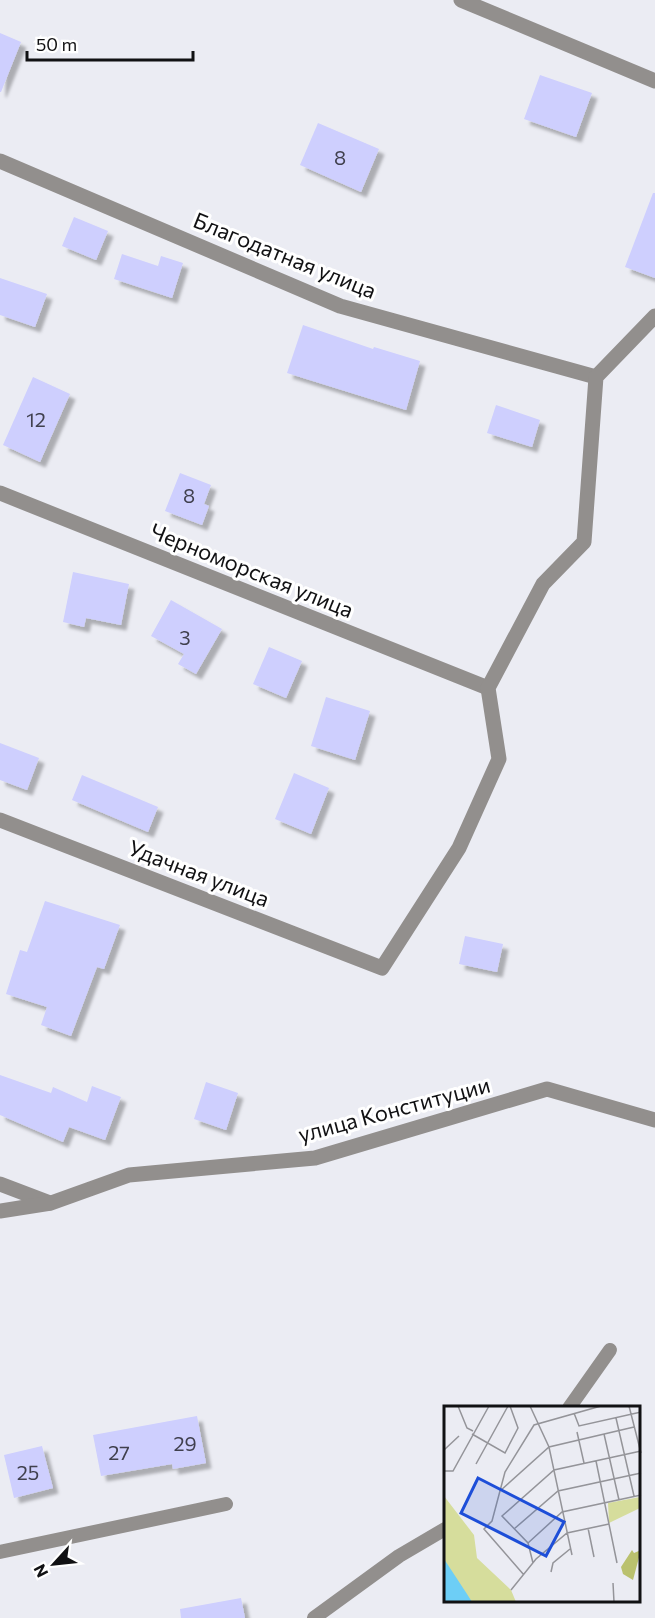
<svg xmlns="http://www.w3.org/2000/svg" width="655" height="1618" viewBox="0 0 655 1618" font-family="Commissioner,sans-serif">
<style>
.building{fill:#cecffe;filter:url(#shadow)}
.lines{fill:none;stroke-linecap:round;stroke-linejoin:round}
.lane{stroke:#928f8d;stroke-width:14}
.street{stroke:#928f8d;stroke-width:15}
.labels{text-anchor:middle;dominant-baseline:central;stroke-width:6;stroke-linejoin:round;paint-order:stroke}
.number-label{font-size:20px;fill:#40404e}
.street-label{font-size:22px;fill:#111113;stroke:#fff}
.inset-road{fill:none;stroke:#949499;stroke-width:1.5}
.view{fill:#1d4ed8;fill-opacity:0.15;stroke:#1d4ed8;stroke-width:3}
.inset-edge{fill:none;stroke:#111113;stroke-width:3}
</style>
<defs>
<filter id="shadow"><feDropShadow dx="5.5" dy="5.5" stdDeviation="1.5" flood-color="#0004"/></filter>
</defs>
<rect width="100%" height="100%" fill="#ebecf3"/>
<g class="building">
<polygon points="0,33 21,42 1,92 0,92"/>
<polygon points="540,75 592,93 576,137 524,119"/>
<polygon points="318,123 379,149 361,192 300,165"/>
<polygon points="653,193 655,193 655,278 625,267"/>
<polygon points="74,217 108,231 96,260 62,246"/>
<polygon points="122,254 158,266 161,256 183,263 172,298 114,279"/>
<polygon points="0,278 47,294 35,327 0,315"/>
<polygon points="303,325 373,349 374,347 420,361 406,410 287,373"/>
<polygon points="33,377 70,394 40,462 3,445"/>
<polygon points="496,405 540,420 532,447 487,433"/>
<polygon points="180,473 211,485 204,504 209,506 202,525 165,511"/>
<polygon points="73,572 129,584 121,625 86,618 84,627 63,622"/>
<polygon points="171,600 222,629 196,674 178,664 184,654 151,636"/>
<polygon points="269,647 302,661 286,698 253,684"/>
<polygon points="326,697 370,711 355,760 311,746"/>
<polygon points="0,743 39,758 27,790 0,780"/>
<polygon points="294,773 329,788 311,834 275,819"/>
<polygon points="82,775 158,807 148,832 72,800"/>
<polygon points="45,901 120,925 104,969 97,967 71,1036 41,1025 47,1007 6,994 20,950 27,952"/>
<polygon points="465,936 503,944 497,972 459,964"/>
<polygon points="0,1075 51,1093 53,1087 87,1102 92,1086 121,1097 105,1140 69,1127 63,1142 0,1115"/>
<polygon points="206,1082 238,1093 226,1130 194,1119"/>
<polygon points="197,1416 206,1463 173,1469 172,1464 101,1476 93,1435"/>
<polygon points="42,1446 53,1488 14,1498 4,1455"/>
<polygon points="241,1598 245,1618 181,1618 180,1609"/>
</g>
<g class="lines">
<g class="lane">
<polyline points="569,1408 610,1350"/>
<polyline points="0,1552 226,1504"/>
<polyline points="314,1618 399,1556 445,1529"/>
</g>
<g class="street">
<polyline points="461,0 655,81"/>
<polyline points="0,161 340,306 596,377"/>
<polyline points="0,493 488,688"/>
<polyline points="0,820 382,968 459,848 499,759 488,688 543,584 584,542 596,377 655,316"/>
<polyline points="0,1184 50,1203"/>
<polyline points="0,1211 51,1203 129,1175 315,1158 547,1089 655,1120"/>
</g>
</g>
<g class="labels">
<g class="number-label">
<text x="340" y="157">8</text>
<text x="36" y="419">12</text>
<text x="189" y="495">8</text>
<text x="185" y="637">3</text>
<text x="185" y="1443">29</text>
<text x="119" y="1452">27</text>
<text x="28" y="1472">25</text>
</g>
<g class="street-label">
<text transform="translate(285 255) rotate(22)">Благодатная улица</text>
<text transform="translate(252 570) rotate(22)">Черноморская улица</text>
<text transform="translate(199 873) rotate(21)">Удачная улица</text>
<text transform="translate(394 1109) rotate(-15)">улица Конституции</text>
</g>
</g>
<g transform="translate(444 1406)">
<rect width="196" height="196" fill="#ebecf3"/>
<path d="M196 91V102L165 117 164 97Z" fill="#d6dd9c"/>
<path d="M188 144 190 147 197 144 189 174 179 168 177 161Z" fill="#bac16e"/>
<path d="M0 90 30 129 33 152 67 184 72 196H27L0 155Z" fill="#d6dd9c"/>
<path d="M0 153 23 188 28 196H0Z" fill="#6dcef6"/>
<path class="inset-road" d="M14 0 23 22 29 25M86 0 105 41 128 149M185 0 197 47M130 7 135 20 197 6M172 12 190 90M133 26 140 57M28 28 61 47 74 22 66 0M160 28 175 94M0 44 15 30M152 55 173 157M32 58 64 0M0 65H9L45 0M56 85 105 41 190 21M144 122 150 151M70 123 114 85 197 67M84 137 118 106 197 89M89 157 84 137 58 110 110 64 197 45M107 166 109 157 126 143M80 169 40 123 48 115 61 66 90 19 157 0M169 177 170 196M67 184 92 153 123 127 165 118"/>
<path class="view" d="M34 72 120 116 102 150 17 107Z"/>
<rect width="196" height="196" class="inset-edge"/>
</g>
<g transform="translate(54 1564) rotate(243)" stroke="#ffffff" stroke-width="4.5" paint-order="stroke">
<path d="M0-4.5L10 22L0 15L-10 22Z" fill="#111113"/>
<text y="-9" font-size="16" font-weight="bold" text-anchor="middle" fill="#111113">N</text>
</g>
<path d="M27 51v9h166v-9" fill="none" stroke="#111113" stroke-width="3"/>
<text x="36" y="51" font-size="18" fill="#111113" stroke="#ffffff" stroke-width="4.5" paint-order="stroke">50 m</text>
</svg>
